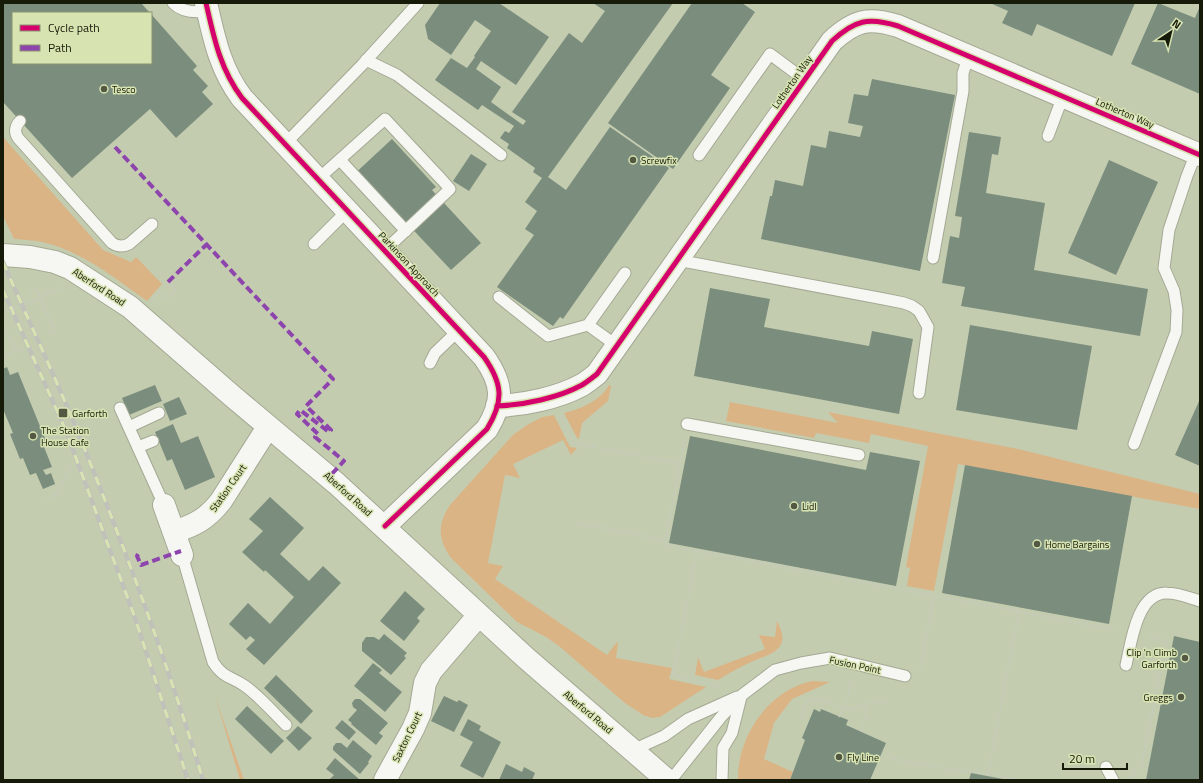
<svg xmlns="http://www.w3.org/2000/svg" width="1203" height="783" viewBox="0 0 1203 783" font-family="'Titillium Web',sans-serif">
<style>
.green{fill:#dbb485}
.building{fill:#7b8d7d}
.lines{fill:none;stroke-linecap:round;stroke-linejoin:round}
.service-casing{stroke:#a3a993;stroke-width:13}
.minor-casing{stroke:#a3a993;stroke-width:24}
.primary-casing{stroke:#a3a993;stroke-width:24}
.path{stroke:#c8cac3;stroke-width:2.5;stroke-dasharray:1 3;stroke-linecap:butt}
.service{stroke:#f6f7f3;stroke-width:11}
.minor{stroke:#f6f7f3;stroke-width:22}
.primary{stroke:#f6f7f3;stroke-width:22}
.rail-casing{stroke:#c0c2b9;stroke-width:4.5}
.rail{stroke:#d7e4b2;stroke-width:3;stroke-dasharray:9;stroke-linecap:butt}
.path-bridge{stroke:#c8cac3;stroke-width:2.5;stroke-dasharray:1 3;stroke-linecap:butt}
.quiet{stroke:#8e44ad;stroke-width:4;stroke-dasharray:8 4;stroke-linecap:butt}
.cycleway-casing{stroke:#d7e4b2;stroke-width:8}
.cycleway{stroke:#d6006c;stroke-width:5}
.poi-dot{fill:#535843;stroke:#d7e4b2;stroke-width:1.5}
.labels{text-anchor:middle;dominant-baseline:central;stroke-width:3;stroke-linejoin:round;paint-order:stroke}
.street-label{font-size:10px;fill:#161a08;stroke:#d7e4b2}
.poi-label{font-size:10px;fill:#161a08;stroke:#d7e4b2;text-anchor:start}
</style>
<rect width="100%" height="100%" fill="#c4ccb0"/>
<g class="green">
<path d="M3 137 103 250 131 262 136 257 162 284 147 301C114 278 82 251 42 242 33 240 23 240 14 239L3 216Z"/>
<path d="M609 385 611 386 608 401 582 423 579 439 577 438 564 413C581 409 600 401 609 385Z"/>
<polygon points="730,402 838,423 828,412 1018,449 1200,494 1200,509 958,464 934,591 907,586 910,568 906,567 928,446 871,434 869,443 816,433 814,438 726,421"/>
<path d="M554 415 570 447 577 448 571 455 563 440 513 464 520 478 505 475 488 563 503 566 495 579 607 655 617 642 618 643 616 658 672 668 669 679 706 687 660 717 652 718 643 715 625 703 559 646 546 637 517 622 451 558C438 539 437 525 450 505L513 435 527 425 542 417Z"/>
<path d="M777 621C792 649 773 653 751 662 740 667 729 673 718 680L695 675 698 657 704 672 765 649 759 635 775 637Z"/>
<path d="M812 681 830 682 792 699 774 723 764 759 793 772 790 780H738C737 736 769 690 812 681Z"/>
<polygon points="215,696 244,780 240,780"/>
</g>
<g class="building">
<polygon points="3,3 141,3 150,13 13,13 13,63 151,63 151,14 197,66 193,70 208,86 202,92 213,104 176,138 150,109 72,178 3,102"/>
<polygon points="440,3 499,3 549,37 516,85 481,61 476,69 501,87 491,102 523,125 526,121 512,112 569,33 582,43 605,11 593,3 673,3 548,177 566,190 610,127 669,168 563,319 560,317 553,326 497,287 534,235 525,229 537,211 525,202 542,178 533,172 535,168 507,148 509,144 500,138 505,131 509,133 514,126 482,105 478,110 435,80 451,58 467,68 475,57 474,56 491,31 475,20 451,55 428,39 425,25"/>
<polygon points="692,3 742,3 755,12 711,75 730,88 673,169 608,123"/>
<polygon points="990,3 1135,3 1112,56 1037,24 1032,36 1002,23 1008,11"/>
<polygon points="1158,3 1195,18 1200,6 1200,94 1131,64"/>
<polygon points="872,79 955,95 920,271 761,239 770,196 772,196 775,180 803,186 811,145 826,148 829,131 860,137 863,126 848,123 854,94 868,96"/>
<polygon points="969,132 1001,137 998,155 992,154 986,193 1045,203 1034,270 1148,289 1140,336 961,306 965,287 942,283 950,236 959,238 962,217 955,216"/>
<polygon points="392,139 436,187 432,190 481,243 451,270 402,218 394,225 350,178"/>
<polygon points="471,154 487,164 469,191 453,181"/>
<polygon points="1109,160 1158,182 1116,275 1068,253"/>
<polygon points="710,288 770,299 764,327 869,346 872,331 913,339 899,414 694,376"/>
<polygon points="970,325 1092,346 1077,430 956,410"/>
<polygon points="7,367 10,375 18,372 46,441 42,442 52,467 43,470 46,475 51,473 55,484 43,489 36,473 30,475 23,458 20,459 10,434 13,433 3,409 3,369"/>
<polygon points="155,385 162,401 129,415 122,398"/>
<polygon points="179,397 187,414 170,421 163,404"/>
<polygon points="1200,399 1200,466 1175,455"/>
<polygon points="173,424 181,443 198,436 215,477 185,490 172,459 167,461 155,432"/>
<polygon points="690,436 866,470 870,452 920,461 896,586 669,543"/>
<polygon points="965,465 1132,496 1109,624 942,593"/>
<polygon points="270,497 304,528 280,554 309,581 323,566 341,583 264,665 246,649 255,640 250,636 246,640 229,624 248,603 270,624 294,597 265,570 264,572 242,552 263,531 249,519"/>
<polygon points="405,591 425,609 417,618 420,621 404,641 380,621"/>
<polygon points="384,634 407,653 404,656 406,658 391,675 362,651 362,643 366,637 374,637 379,640"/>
<polygon points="1174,636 1200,642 1200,780 1146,780"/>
<polygon points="373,663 382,670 379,673 402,692 385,712 354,686"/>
<polygon points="276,675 313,711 301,724 264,688"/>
<polygon points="444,696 457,702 459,700 468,705 454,732 431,721"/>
<polygon points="355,699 360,699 388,723 379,733 383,736 376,745 351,724 352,723 348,720 357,710 353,707 352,703"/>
<polygon points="247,706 284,741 271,754 235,719"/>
<polygon points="814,709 820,712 821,709 848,720 846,725 886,743 870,780 790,780 805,740 802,738"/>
<polygon points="468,719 481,726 479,730 501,742 483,778 460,766 473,742 460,735"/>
<polygon points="342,720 356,732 349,740 335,728"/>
<polygon points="298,726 312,738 299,751 286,738"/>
<polygon points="353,740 372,756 368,762 369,763 360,774 333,750 333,747 336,743 341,743 347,748"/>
<polygon points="335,758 360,780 329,780 334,775 326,769"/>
<polygon points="506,764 522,772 524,767 535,773 532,780 499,780"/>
<polygon points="971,773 1003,779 1002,780 969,780"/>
</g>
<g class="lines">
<defs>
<g id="service">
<path d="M173 3C182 12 195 13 208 11"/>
<polyline points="366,60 397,75 501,155"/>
<path d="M20 121C15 126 14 132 18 138L112 243C118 247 123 247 129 244L152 224"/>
<polyline points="1048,136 1063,96"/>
<polyline points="285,144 362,65 418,3"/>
<polyline points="699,155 770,54 805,80"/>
<polyline points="340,160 406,231"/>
<polyline points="318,179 385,119 443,181 450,189 384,251"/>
<polyline points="314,244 347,211"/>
<polyline points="933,258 963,91 963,73 969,55"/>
<polyline points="677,260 884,299 904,303 912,306 919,311 928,327 919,393"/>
<polyline points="499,297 548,336 588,325 625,273"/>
<polyline points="588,325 617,346"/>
<polyline points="430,363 435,353 459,330"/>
<polyline points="120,408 164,505"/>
<polyline points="687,424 859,455"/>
<polyline points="129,427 159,413"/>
<polyline points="1134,444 1176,332 1177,310 1174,291 1164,268 1169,230 1187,176 1196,153"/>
<polyline points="138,447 153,441"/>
<path d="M182 555 213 662C224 679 231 676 245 686 259 696 273 712 286 725"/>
<path d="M1126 665C1131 643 1137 592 1167 593 1178 593 1190 598 1200 601"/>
<polyline points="633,750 664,736 688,719 737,697"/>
<polyline points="1106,767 1113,780"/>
<polyline points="671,780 721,717 742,695 775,670 801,663 830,658 905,676"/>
<polyline points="722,780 723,748 732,733 741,697"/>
</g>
<g id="minor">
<path d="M206 3C214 38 220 69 242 98L484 357C503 384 504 401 487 429L385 526"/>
<path d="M497 406C524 405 558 398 582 385 587 382 592 378 597 374L832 41C855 20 868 17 898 26L1200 155"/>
<polyline points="164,505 182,555"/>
<path d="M174 532C195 525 207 519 221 501L268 427"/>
<polyline points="385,780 413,729 420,713 425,683 431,671 479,615"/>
</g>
<polyline id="primary" points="3,255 30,257 55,262 70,268 130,307 231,395 337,484 526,658 667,780"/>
</defs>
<use href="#service" class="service-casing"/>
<use href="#minor" class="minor-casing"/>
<use href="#primary" class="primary-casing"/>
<g class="path">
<polyline points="31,292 36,289 55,330 49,333"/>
<polyline points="153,298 159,292 168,299 176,290 168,282"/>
<polyline points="3,322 15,349"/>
<polyline points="3,358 15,349 21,350"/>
<polyline points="561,417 573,443 679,463"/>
<polyline points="684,440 665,545 1117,630"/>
<polyline points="44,500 57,494 71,465"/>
<polyline points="576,523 666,540"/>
<polyline points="697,551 673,675 719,686"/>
<polyline points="920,670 934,596"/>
<polyline points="839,717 848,699 850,682"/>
<path d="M801 718C803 714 804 707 807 703 816 692 838 707 848 710L873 703 889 701"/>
<polyline points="861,731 866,719 865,705"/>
<polyline points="891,758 958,771 971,771 1018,780"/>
<polyline points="988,774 1019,612"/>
<polyline points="1129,777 1141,768 1166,640 1148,636"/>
</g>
<use href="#service" class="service"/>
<use href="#minor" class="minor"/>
<use href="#primary" class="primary"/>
<defs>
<g id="rail">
<path d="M3 262C27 317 53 372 76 428 123 543 167 661 203 780"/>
<polyline points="3,290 66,431 134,615 188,780"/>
</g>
</defs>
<use href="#rail" class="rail-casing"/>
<use href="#rail" class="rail"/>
<polyline class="path-bridge" points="3,314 63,287"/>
<g class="quiet">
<polyline points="115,147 333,379 306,406 331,430 329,432 300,410 297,414 318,434 315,437 344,461 329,477"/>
<polyline points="168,282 206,245"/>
<polyline points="138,554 137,556 141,565 181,551"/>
</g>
<defs>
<g id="cycleway">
<path d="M206 3C214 38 220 69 242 98L484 357C503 384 504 401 487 429L385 526"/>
<path d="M497 406C524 405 558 398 582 385 587 382 592 378 597 374L832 41C855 20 868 17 898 26L1200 155"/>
</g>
</defs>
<use href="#cycleway" class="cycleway-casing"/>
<use href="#cycleway" class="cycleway"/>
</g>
<g class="poi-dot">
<circle cx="104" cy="89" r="4"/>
<circle cx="633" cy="160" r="4"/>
<rect x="58" y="408" width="10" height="10" rx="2"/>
<circle cx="33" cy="436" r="4"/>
<circle cx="794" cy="506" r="4"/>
<circle cx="1037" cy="544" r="4"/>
<circle cx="1185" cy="658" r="4"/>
<circle cx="1181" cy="697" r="4"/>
<circle cx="839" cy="757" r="4"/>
</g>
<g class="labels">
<g class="street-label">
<text transform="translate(792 82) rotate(-55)">Lotherton Way</text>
<text transform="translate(1125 113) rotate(23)">Lotherton Way</text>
<text transform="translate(409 264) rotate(47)">Parkinson Approach</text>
<text transform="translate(99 287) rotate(33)">Aberford Road</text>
<text transform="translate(228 488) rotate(-55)">Station Court</text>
<text transform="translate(348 494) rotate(42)">Aberford Road</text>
<text transform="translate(855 665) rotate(12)">Fusion Point</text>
<text transform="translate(588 712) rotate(40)">Aberford Road</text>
<text transform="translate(407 737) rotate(-64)">Saxton Court</text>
</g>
<g class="poi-label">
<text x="112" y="89">Tesco</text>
<text x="641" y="160">Screwfix</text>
<text x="72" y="413">Garforth</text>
<text x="41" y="430">The Station<tspan x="41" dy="12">House Cafe</tspan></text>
<text x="802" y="506">Lidl</text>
<text x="1045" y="544">Home Bargains</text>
<text x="1177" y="652" text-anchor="end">Clip 'n Climb<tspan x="1177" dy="12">Garforth</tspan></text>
<text x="1173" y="697" text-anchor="end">Greggs</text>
<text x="847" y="757">Fly Line</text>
</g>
</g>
<rect width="1203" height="783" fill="none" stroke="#161a08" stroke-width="8"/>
<rect x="12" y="12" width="140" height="52" fill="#d7e4b2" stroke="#8a936e"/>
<rect x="20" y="25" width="20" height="6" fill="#d6006c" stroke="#8a936e"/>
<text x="48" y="32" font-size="12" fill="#161a08">Cycle path</text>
<rect x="20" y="45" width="20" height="6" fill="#8e44ad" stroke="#8a936e"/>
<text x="48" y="52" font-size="12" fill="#161a08">Path</text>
<g transform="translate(1171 32) rotate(35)" stroke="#d7e4b2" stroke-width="3" paint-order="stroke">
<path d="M0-3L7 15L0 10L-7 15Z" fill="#161a08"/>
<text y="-6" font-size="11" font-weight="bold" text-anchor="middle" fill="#161a08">N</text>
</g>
<path d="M1063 763v6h64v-6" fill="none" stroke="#161a08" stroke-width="2"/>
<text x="1069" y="763" font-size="12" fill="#161a08" stroke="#d7e4b2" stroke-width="3" paint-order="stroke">20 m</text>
</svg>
